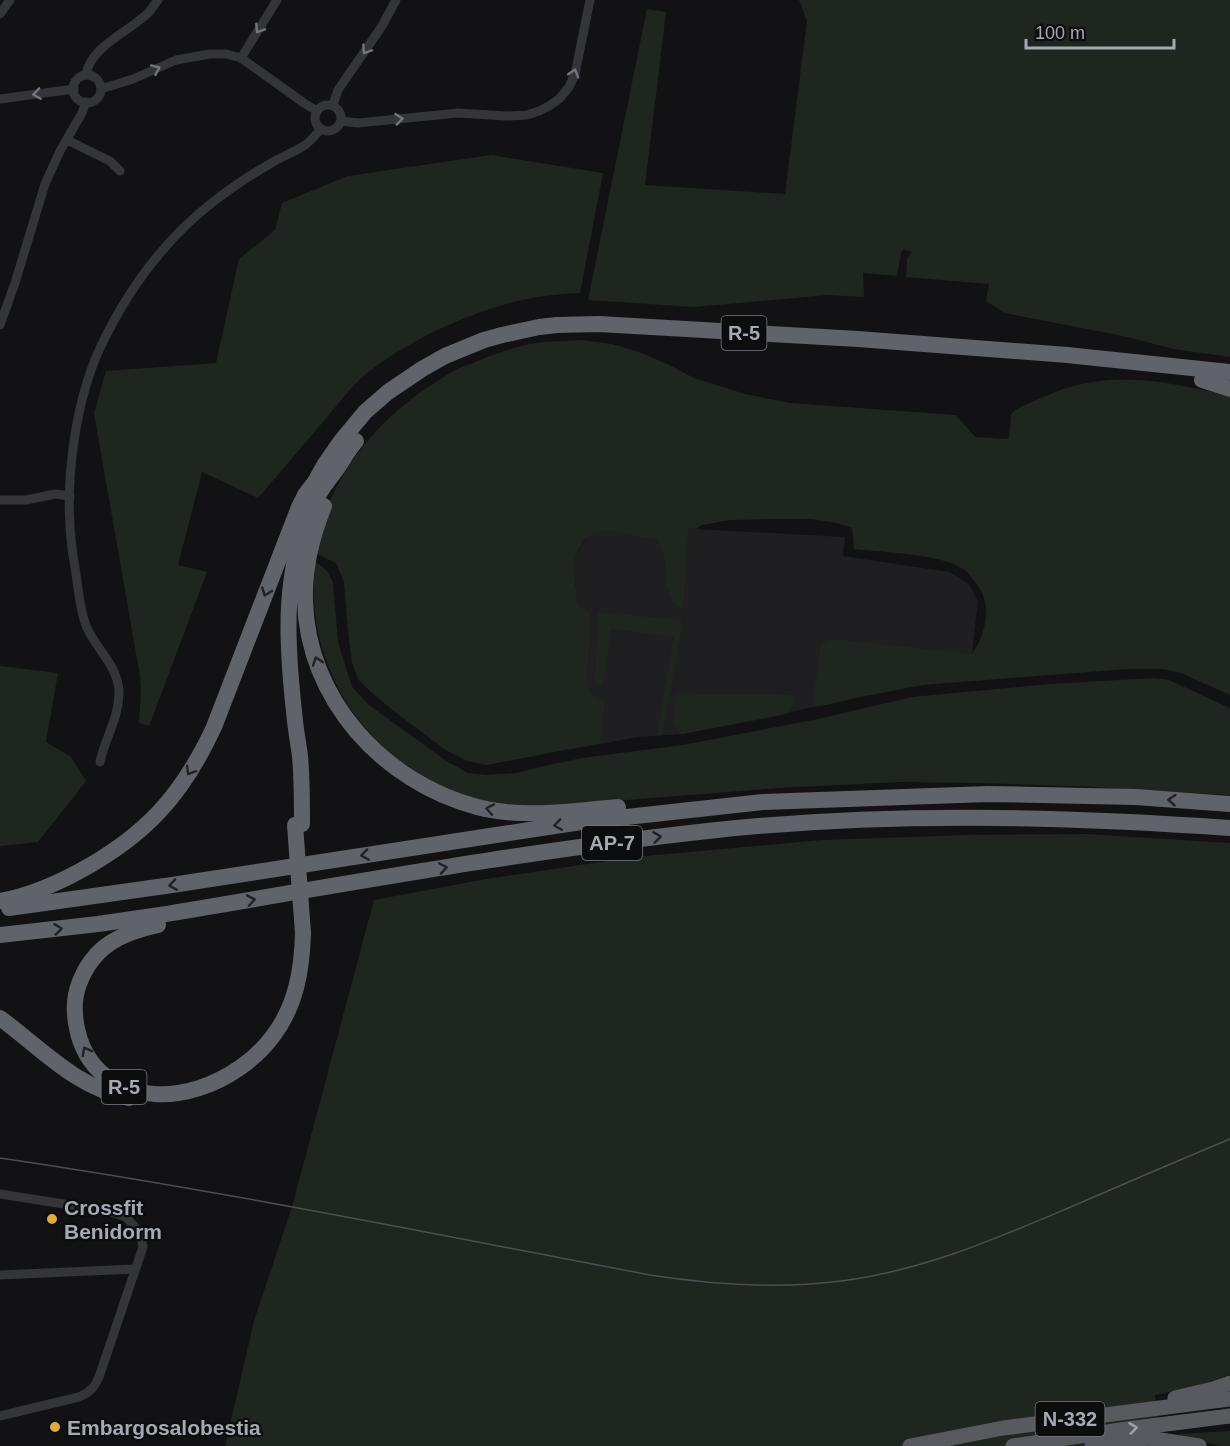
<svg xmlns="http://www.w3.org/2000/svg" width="1230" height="1446" viewBox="0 0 1230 1446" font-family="Arial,sans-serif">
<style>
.built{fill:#1f1f21}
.green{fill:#1f2620}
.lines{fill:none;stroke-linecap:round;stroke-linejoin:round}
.minor{stroke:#343538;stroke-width:9}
.trunk{stroke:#585a60;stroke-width:15}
.motorway{stroke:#606369;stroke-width:16}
.tram{stroke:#4d4f53;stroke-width:1.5}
.motorway-bridge{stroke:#606369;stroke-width:16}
.oneway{stroke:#72757c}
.oneway2{stroke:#222226}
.oneway3{stroke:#9da1ab}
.poi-dot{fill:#dfaa3f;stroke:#0d0d0f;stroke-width:2}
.labels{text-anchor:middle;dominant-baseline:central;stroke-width:4.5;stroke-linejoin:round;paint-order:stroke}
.shield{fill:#0d0d0f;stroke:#777a82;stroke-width:1.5}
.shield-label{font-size:20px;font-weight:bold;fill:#a5a9b3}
.poi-label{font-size:21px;font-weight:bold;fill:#a5a9b3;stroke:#0d0d0f;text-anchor:start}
</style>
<rect width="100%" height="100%" fill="#121214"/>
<polygon class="built" points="616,490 646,524 696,529 845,537 843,556 949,572 969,584 978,601 972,654 948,652 815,692 812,707 772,717 682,734 638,737 568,750 578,605 574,574 575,556"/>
<g class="green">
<polygon points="799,0 1230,0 1230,357 1174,349 1123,336 1005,313 986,301 989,284 906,277 907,259 912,252 903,249 901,254 897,276 863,273 864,297 828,295 694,307 588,300 647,9 666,12 645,185 785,194 807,21"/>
<path d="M491 155 603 173 580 293C523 295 482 309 431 333 406 346 380 361 359 380 346 393 335 408 323 422 301 447 280 473 258 498L202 472 178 565 207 572 149 726 139 723 141 692 140 676 94 413 106 371 216 363 239 259 275 230 282 203 348 176Z"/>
<path d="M581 340 612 344 639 352 667 364 694 378 745 394 790 403 956 415 975 437 1009 439 1011 415 1015 410C1040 398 1065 386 1093 382 1138 374 1186 386 1230 396V695L1181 673 1164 669H1127L923 685 860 697 826 705 812 707 820 650C822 643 825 641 832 639L972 654C981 641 986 627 986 611 986 599 982 591 975 582 972 578 969 574 966 571 946 554 881 552 854 549L852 528 837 523 812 519H769L731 520 702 525 696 529 688 528 683 609 680 608 673 603 666 584V565L663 554 658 541 648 538 611 531 595 532 585 539 575 556 574 574 578 605 585 609 590 615 587 681 590 694 605 700 600 743 487 765 467 761 444 749 395 712 371 692 358 679 352 662 348 632 344 582 336 563 315 553C328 472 384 410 454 371 463 366 474 363 483 359 500 352 518 346 536 343 550 341 566 341 581 340Z"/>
<path d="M315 562 320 565 328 572 333 583 338 642 352 687 369 705 448 762 468 773 486 775 517 773 544 766 582 758 683 745 818 719 912 697 1049 684 1155 678 1169 680 1230 708V795L1076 786 979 783 899 782 779 788 550 806C527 806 505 806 483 801 410 785 348 726 325 657 314 626 312 594 315 562Z"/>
<polygon points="598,612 681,620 681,631 662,735 657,736 674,637 611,629 603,687 596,685 595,681"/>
<polygon points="0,666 58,673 46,742 71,757 86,781 38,842 0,846"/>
<path d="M677 694 794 695C795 703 792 708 786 714L682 734C669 724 674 708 677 694Z"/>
<path d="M1087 834 1230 843V1374C1206 1385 1181 1390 1155 1395L1161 1437 1187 1446H225L254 1321 292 1207 374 900 486 879 635 857 822 840 969 835Z"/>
<polygon points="1230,1431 1230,1446 1220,1446 1179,1437 1179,1434"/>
</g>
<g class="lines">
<g class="minor">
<polyline points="0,14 10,0"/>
<polyline points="241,58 277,0"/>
<path d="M86 75C90 46 131 31 149 12 152 8 155 4 158 0"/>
<circle cx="87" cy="89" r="14"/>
<polyline points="101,89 133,79 176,60 210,54 226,54 241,58 304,103 317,111"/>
<polyline points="0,99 74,89"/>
<circle cx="328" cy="118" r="13"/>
<polyline points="333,105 338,90 382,26 396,0"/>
<polyline points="341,121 358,123 458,113 506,116 527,115 539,111 549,106 559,99 569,87 575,74 590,0"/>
<polyline points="67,140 110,161 120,171"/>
<polyline points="0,325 15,283 45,184 60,151 82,113 86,102"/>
<polyline points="0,500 26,500 55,494 70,496"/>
<path d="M100 762C105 737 119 719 119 692 118 666 97 650 87 628 80 612 79 592 76 575 75 566 73 557 72 548 64 487 74 405 100 348 126 293 164 240 213 202 232 187 252 174 273 162 283 156 295 152 305 145 311 141 316 134 321 129"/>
<path d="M0 1194 108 1211 126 1217 140 1233 143 1247 99 1377C94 1388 90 1392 79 1397L0 1416"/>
<polyline points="0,1275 135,1269"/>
</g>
<g class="trunk">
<polyline points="1175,1398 1213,1389 1230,1383"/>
<polyline points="910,1446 1003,1428 1230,1399"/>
<polyline points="1013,1446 1127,1429 1230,1416"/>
<polyline points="1092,1446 1148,1438 1199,1446"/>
</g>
<g class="motorway">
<polyline points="1202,380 1230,389"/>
<path d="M324 506C312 536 304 568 305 600 307 699 383 782 477 807 523 819 571 811 618 807"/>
<path d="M302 824C302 802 302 778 300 756 298 741 295 726 294 711 286 639 282 568 315 501 321 488 330 479 338 467 344 458 349 449 356 441"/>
<path d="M0 901C28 896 52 886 78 872 145 836 182 796 214 727L299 507 305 495 315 482 325 464 341 441 365 412 388 392 422 369 445 356 484 340 502 335 539 327 557 325 599 324 858 339 1067 355 1230 372"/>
<polyline points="9,908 172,885 581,822 763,802 988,794 1136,797 1230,804"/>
<path d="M158 925C121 933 93 946 79 984 73 1000 74 1017 78 1033 83 1053 95 1070 112 1081 164 1113 238 1083 273 1036 296 1006 302 970 303 933"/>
<path d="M0 935 98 924 160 915C346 884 530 850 717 830 887 812 1059 816 1230 828"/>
<path d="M0 1018C41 1048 76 1088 129 1098"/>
</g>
<path class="tram" d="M0 1158C218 1190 434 1234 650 1275 714 1285 778 1289 841 1281 921 1271 993 1240 1066 1209 1121 1185 1175 1162 1230 1139"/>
<polyline class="motorway-bridge" points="295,825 303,933"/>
</g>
<defs><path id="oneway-chevron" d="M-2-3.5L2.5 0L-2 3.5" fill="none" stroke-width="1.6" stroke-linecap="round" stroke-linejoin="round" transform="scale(1.5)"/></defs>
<g class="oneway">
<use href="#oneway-chevron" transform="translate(259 29) rotate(123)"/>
<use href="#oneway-chevron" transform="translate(366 50) rotate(124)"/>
<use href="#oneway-chevron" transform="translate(156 69) rotate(-24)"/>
<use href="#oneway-chevron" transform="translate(574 73) rotate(-73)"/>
<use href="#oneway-chevron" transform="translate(37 94) rotate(172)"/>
<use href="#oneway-chevron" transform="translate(399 119) rotate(-6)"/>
</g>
<g class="oneway2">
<use href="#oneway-chevron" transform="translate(266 592) rotate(111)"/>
<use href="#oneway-chevron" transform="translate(317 661) rotate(-109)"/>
<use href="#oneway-chevron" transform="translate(190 771) rotate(121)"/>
<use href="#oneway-chevron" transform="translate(1172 800) rotate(-176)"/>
<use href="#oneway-chevron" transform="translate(490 809) rotate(-169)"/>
<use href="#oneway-chevron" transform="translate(558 825) rotate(172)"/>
<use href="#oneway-chevron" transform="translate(657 837) rotate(-7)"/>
<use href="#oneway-chevron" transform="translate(365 855) rotate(171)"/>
<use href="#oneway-chevron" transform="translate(443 868) rotate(-9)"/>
<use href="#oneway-chevron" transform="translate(173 885) rotate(171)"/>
<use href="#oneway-chevron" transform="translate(251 900) rotate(-10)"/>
<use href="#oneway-chevron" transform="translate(58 929) rotate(-7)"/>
<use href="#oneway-chevron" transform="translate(86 1051) rotate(-118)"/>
</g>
<use class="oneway3" href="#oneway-chevron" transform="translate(1133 1428) rotate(-7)"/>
<g class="poi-dot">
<circle cx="52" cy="1219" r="6"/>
<circle cx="55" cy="1427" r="6"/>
</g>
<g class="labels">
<g class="shield">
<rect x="721.5" y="316" width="45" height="34" rx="4.5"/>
<rect x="582" y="826" width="60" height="34" rx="4.5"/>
<rect x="101.5" y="1070" width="45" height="34" rx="4.5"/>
<rect x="1035.5" y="1402" width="69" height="34" rx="4.5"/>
</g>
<g class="shield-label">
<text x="744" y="333">R-5</text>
<text x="612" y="843">AP-7</text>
<text x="124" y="1087">R-5</text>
<text x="1070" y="1419">N-332</text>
</g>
<g class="poi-label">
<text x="64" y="1207">Crossfit<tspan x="64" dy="24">Benidorm</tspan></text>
<text x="67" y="1427">Embargosalobestia</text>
</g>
</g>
<path d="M1026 39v9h148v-9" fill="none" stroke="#a5a9b3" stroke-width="3"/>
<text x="1035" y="39" font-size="18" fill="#a5a9b3" stroke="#0d0d0f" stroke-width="4.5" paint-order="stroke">100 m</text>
</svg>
